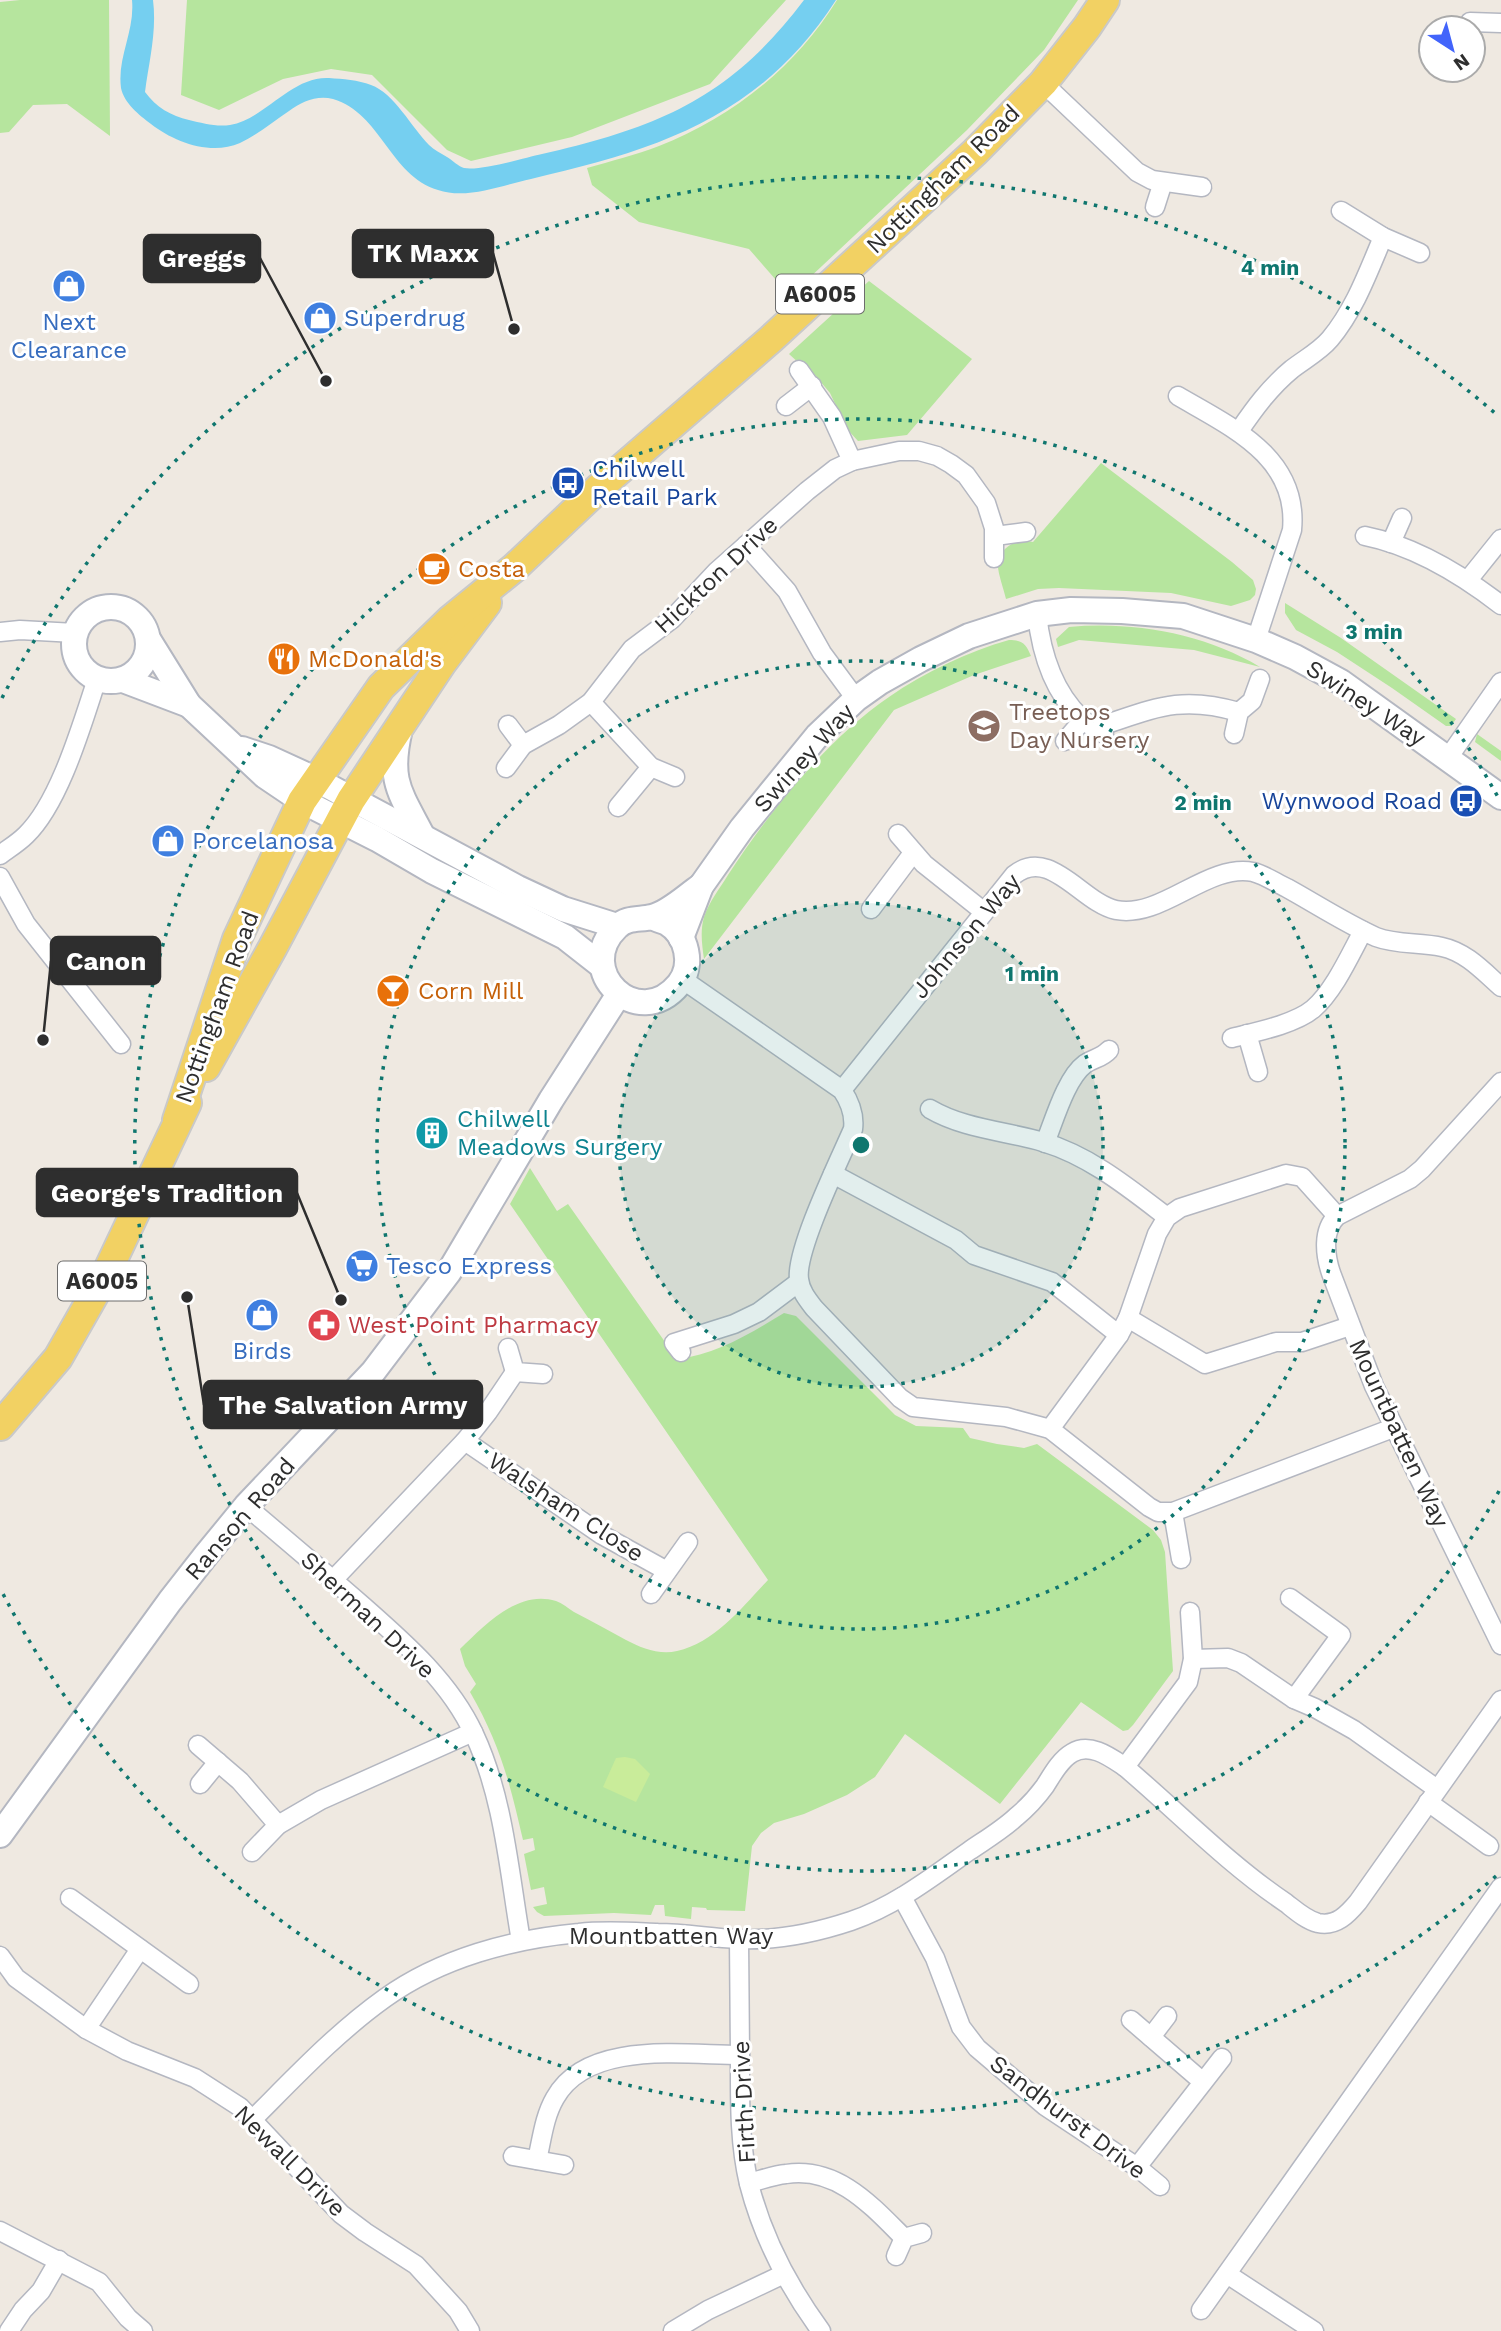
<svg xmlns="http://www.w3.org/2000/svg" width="1501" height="2331" viewBox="0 0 1501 2331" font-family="'Work Sans',sans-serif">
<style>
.green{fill:#b6e59e}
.pitch{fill:#c9ec9a}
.water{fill:#75cff0}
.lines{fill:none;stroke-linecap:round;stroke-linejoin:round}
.street-casing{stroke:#b4b7c1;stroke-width:21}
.secondary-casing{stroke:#b4b7c1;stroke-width:28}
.primary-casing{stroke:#c9c9c9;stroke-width:32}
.street{stroke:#fff;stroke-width:18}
.secondary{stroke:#fff;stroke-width:24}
.primary{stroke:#f2d163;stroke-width:28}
.ring{fill:none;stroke:#0f766e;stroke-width:3.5;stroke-dasharray:3.5 7}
.labels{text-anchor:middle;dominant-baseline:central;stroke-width:6;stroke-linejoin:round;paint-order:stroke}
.shield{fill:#fff;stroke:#6d6d6d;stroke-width:2}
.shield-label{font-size:23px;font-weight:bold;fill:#2e2e2e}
.street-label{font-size:24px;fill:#2e2e2e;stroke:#fff}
.shop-label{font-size:24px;fill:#366cbe;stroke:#fff;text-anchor:start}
.transit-label{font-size:24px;fill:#164399;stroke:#fff;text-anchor:start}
.food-label{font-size:24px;fill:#c56008;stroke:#fff;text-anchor:start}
.education-label{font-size:24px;fill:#785e54;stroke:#fff;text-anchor:start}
.culture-label{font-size:24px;fill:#0d838f;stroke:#fff;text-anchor:start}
.health-label{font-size:24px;fill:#be3a42;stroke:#fff;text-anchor:start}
.centre{fill:#0f766e;stroke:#fff;stroke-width:3.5}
.ring-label{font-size:21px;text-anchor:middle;font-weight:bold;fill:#0f766e;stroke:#fff;stroke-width:6;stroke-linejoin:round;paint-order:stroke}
.leader{fill:none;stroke:#2e2e2e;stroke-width:2.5}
.callout-dot{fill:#2e2e2e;stroke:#fff;stroke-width:2.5}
.callout{fill:#2e2e2e;stroke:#2e2e2e;stroke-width:2.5}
.callout-label{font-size:26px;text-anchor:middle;font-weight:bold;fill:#fff}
</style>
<rect width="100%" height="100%" fill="#efe9e1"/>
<g class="green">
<polygon points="20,0 109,0 110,136 67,104 33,105 9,132 0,133 0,2"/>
<polygon points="187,0 786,0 710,84 572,137 471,161 447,150 372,75 331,69 283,79 219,110 181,95"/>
<path d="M837 0H1078L1044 50 967 130 790 296 749 249 639 222 592 185 587 168C611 161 636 155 659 146 731 118 796 67 837 0Z"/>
<polygon points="869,281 972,359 907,435 858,441 847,429 830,393 809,368 800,364 789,354"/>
<path d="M1101 463 1232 562 1253 580 1256 589 1255 595 1250 600 1231 606 1171 593 1059 588 1038 589 1006 599C1004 590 997 571 998 564 1000 546 1018 538 1033 542Z"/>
<polygon points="1285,603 1341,638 1456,719 1451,726 1446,726 1392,688 1337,652 1296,630 1285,613"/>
<path d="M1069 627C1134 621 1205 634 1260 667L1194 650 1079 640 1058 647 1056 639Z"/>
<path d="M1009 640C1023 640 1026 644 1031 656L974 675 894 710 704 959C702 945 700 931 704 917 709 902 720 888 728 875 770 811 826 740 889 697 925 672 967 652 1009 640Z"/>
<polygon points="1477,734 1501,751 1501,761 1475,742"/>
<path d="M530 1168 557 1211 568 1204 677 1359C716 1355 751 1333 784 1313L796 1316 895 1415 916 1426 963 1428 970 1438 997 1444 1024 1448 1037 1444 1153 1530 1161 1540 1165 1552 1173 1671 1133 1725 1128 1730 1123 1731 1081 1702 1000 1804 905 1734 875 1777 847 1795 804 1814 774 1823 761 1833 752 1846 745 1911 707 1910 706 1908 692 1907 691 1919 665 1916 664 1905H655L651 1915 614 1913 544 1916 537 1912 533 1907 547 1904 544 1887 531 1890 524 1854 535 1850 533 1838 523 1840C510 1783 500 1744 470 1692L476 1684 465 1666 460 1649C484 1626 518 1589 556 1601 562 1603 568 1608 574 1612 592 1621 609 1631 626 1640 641 1648 659 1655 677 1651 716 1642 742 1607 768 1580L510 1204Z"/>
</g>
<polygon class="pitch" points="625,1757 635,1759 650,1774 636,1802 603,1787 616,1758"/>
<path class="water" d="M132 0H153C157 32 149 61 145 92 156 107 171 116 189 120 202 123 216 127 230 125 265 119 291 76 329 78 343 79 358 80 371 85 394 93 412 128 429 145 434 150 441 153 447 157 452 160 459 167 464 168 481 171 524 158 542 154 659 127 730 98 804 0H836C760 117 660 149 531 179 502 185 467 200 438 190 389 175 382 114 333 99 316 95 302 102 289 111 273 122 257 135 240 143 211 156 174 142 151 124 139 115 124 103 121 88 117 57 135 31 132 0Z"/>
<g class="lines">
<defs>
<g id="street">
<polyline points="1470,22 1501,23"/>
<polyline points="1043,83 1137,172 1152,180 1202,187"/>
<polyline points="1155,207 1163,182"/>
<polyline points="1341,211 1383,237 1420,253"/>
<polyline points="799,370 832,417 852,461"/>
<path d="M1178 396C1231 427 1299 457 1292 530L1256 640"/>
<polyline points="786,406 812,386"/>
<path d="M1239 431C1254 409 1270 387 1292 369 1305 359 1320 351 1330 339 1355 309 1368 272 1383 237"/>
<polyline points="995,536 1026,532"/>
<path d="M1365 536C1415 546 1462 575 1501 605"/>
<polyline points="1391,543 1402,518"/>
<polyline points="746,545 787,591 822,653 856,699"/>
<polyline points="1468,580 1501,539"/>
<path d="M1037 614C1041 652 1053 691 1081 718 1087 724 1096 729 1104 734"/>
<polyline points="0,632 20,630 75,633"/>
<polyline points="591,702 651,767 675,777"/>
<polyline points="508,725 523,745"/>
<path d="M1094 728C1152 710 1177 694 1239 712"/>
<polyline points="1234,734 1239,712 1252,701 1260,679"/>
<polyline points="1065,741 1083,720"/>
<polyline points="1448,758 1501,682"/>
<polyline points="506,768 523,745 559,725 591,702 632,649 672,619 717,571 807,491 835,469 852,461 899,451 919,451 937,456 951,464 966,475 986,503 994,528 994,558"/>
<polyline points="618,807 651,767"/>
<polyline points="898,834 924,864 983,911"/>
<path d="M0 855C8 849 18 843 26 835 60 802 82 724 97 679"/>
<polyline points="0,877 26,924 121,1044"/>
<polyline points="871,909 913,853"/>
<path d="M682 979 842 1090C850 1102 855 1114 853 1129 840 1159 795 1251 799 1279 800 1290 807 1299 814 1308L900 1398 913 1407 1006 1417 1050 1429 1149 1507 1158 1512H1173L1393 1428"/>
<polyline points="1247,1034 1258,1072"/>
<path d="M1232 1038C1256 1032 1295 1024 1313 1009 1334 991 1350 955 1363 931"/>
<path d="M1501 1082 1422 1169 1410 1179 1337 1216C1322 1230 1325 1255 1331 1273L1374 1386 1501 1645"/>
<path d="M842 1090 1014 875C1050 846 1082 903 1116 910 1162 919 1207 863 1253 872 1265 875 1276 883 1287 888 1316 904 1345 923 1376 937 1397 945 1419 942 1442 947 1466 952 1483 971 1501 987"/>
<path d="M930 1109C964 1129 1006 1131 1043 1142 1090 1156 1129 1188 1167 1217"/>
<path d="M1045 1143C1054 1121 1066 1078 1085 1064 1094 1058 1102 1058 1109 1050"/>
<polyline points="833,1174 956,1240 974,1255 1052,1282 1119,1335"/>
<polyline points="1128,1318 1205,1364 1276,1342 1302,1342 1350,1326"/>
<polyline points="508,1348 515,1372 543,1374"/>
<polyline points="681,1352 674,1343 734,1324 759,1312 799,1282"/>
<polyline points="1050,1429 1119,1335 1128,1318 1157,1234 1167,1217 1180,1208 1286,1174 1302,1177 1337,1216"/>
<polyline points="465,1441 602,1535 667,1571"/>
<path d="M246 1506C285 1539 324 1572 363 1606 405 1643 450 1682 474 1734 504 1798 509 1872 521 1941"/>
<polyline points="1173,1512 1181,1559"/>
<polyline points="333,1580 465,1441 488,1412 515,1372"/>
<polyline points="651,1594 688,1542"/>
<polyline points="1290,1598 1341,1635 1294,1699"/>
<polyline points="1193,1659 1228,1658 1241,1663 1294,1699 1315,1708 1354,1730 1437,1789"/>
<polyline points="198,1745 240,1781 278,1825"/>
<polyline points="1125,1767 1188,1682 1193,1659 1190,1612"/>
<polyline points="200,1784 218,1762"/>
<polyline points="1428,1802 1489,1846"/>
<polyline points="252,1852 278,1825 321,1800 473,1732"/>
<polyline points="902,1897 935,1958 961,2027 977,2048 1045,2106 1137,2167 1160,2186"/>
<polyline points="70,1898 189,1984"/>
<path d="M739 1939C739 1978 740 2017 740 2056 740 2099 739 2142 749 2184 763 2238 788 2286 821 2331"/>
<polyline points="0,1956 16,1978 86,2029 127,2051 195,2078 240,2107 341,2214 365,2232 416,2265 458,2311 470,2331"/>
<polyline points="1131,2020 1203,2082"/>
<polyline points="86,2029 140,1949"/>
<polyline points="1151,2037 1167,2016"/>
<path d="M253 2119C295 2077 336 2033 385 1998 441 1958 512 1939 579 1933 605 1930 632 1932 658 1933 685 1933 711 1938 737 1939 776 1941 815 1933 851 1921 895 1906 932 1877 969 1851 985 1840 1002 1830 1016 1817 1027 1808 1037 1797 1045 1786 1052 1775 1060 1760 1072 1753 1090 1742 1110 1757 1125 1767 1178 1812 1228 1864 1286 1903 1295 1910 1306 1920 1318 1923 1336 1927 1348 1914 1358 1902L1501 1700"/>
<polyline points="513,2156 564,2165"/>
<path d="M537 2160C542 2139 544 2117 555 2098 587 2040 684 2055 740 2055"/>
<polyline points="1137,2167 1222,2058"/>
<path d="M749 2183C761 2180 774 2175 786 2174 837 2166 872 2206 904 2238"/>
<polyline points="0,2231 99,2282 128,2318 143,2331"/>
<polyline points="896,2256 904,2238 922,2233"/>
<polyline points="1227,2274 1314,2331"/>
<polyline points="1201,2310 1501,1887"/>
<polyline points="9,2331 23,2310 41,2291 59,2260"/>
<polyline points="673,2331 708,2310 784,2274"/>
</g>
<g id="secondary">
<circle cx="111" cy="644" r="37"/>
<polyline points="148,639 189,705 265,776 302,801 377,839 432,871 565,937 602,966"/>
<polyline points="123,680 189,705"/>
<path d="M400 729C388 780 399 791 422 835"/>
<polyline points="242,749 269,758 315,779 518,888 563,909 617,926"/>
<path d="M652 917C656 919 662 921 667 923 687 935 694 965 679 984 638 1034 572 970 617 927 627 917 639 920 652 917 669 913 686 896 701 886"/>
<polyline points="681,938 701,886 742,828 817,736 856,699 880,682 921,659 969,636 1037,614 1071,610 1122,611 1183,616 1256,640 1295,657 1341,682 1501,797"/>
<polyline points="0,1835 170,1601 206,1555 246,1506 373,1372 449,1272 551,1100 619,994"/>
</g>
<g id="primary">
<polyline points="206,1067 273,947 351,800 442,663 487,603"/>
<polyline points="177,1120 237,939 302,801 381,687 450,620 514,568 600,487 771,339 975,152 1043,83 1087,27 1105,0"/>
<polyline points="0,1426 58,1358 107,1272 187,1103"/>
</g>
</defs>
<use href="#street" class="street-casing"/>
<use href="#secondary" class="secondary-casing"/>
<use href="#primary" class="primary-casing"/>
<use href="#street" class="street"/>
<use href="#secondary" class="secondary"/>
<use href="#primary" class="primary"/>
</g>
<circle cx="861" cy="1145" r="242" fill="#0f766e" fill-opacity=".12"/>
<g class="ring">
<circle cx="861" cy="1145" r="242"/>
<circle cx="861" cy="1145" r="484"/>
<path d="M1499 1491A726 726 0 1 1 1499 799"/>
<path d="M1496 1876A968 968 0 0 1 2 1592M2 698A968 968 0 0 1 1496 414"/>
</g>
<defs>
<symbol id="shop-disc" viewBox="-11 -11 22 22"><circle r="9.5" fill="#3f7fe0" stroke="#fff"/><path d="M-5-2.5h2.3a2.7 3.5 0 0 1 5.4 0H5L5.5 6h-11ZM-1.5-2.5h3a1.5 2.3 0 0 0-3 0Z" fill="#fff"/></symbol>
<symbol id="bus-disc" viewBox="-11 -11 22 22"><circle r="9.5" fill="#1a4fb4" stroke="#fff"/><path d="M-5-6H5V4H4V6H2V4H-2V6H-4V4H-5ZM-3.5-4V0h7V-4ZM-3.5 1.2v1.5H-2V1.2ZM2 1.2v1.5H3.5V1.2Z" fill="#fff"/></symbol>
<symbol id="cafe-disc" viewBox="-11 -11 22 22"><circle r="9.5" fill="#e8710a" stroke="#fff"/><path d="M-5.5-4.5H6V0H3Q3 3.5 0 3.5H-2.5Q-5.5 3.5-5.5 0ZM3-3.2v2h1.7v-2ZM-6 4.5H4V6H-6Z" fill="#fff"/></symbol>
<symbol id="restaurant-disc" viewBox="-11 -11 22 22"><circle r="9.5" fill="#e8710a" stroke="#fff"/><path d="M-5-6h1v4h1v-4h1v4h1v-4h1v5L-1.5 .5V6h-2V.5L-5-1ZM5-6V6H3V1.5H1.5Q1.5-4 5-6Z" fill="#fff"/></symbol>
<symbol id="school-disc" viewBox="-11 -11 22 22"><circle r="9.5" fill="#8d6e63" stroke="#fff"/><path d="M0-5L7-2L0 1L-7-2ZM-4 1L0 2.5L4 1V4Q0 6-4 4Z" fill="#fff"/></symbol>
<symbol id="bar-disc" viewBox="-11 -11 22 22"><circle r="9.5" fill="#e8710a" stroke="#fff"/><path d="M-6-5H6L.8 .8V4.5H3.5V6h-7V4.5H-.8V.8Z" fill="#fff"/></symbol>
<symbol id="building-disc" viewBox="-11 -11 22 22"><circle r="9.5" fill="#0f9aa8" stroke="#fff"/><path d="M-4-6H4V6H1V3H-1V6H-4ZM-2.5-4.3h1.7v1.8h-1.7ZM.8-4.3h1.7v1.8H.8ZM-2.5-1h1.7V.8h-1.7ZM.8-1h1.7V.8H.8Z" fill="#fff"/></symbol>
<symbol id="supermarket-disc" viewBox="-11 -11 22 22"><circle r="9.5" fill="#3f7fe0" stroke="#fff"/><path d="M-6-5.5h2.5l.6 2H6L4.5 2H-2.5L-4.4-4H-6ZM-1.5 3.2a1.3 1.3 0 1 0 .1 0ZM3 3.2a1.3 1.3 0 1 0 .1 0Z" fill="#fff"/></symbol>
<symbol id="pharmacy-disc" viewBox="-11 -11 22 22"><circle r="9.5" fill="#e0444e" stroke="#fff"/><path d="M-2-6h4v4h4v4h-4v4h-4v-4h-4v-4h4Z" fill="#fff"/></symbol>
</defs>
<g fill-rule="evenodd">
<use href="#shop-disc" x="50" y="267" width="38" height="38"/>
<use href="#shop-disc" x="301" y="299" width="38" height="38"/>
<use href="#bus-disc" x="549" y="464" width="38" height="38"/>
<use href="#cafe-disc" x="415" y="550" width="38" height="38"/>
<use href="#restaurant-disc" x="265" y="640" width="38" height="38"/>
<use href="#school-disc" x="965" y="707" width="38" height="38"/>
<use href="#bus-disc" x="1447" y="782" width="38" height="38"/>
<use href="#shop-disc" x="149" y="822" width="38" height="38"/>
<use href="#bar-disc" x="374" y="972" width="38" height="38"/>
<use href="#building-disc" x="413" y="1114" width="38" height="38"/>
<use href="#supermarket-disc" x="343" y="1247" width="38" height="38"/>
<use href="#shop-disc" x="243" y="1296" width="38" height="38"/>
<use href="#pharmacy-disc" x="305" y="1306" width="38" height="38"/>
</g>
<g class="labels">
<g class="shield">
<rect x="776" y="274.5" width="88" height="39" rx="5"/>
<rect x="58" y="1261.5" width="88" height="39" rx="5"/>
</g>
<g class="shield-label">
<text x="820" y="294">A6005</text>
<text x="102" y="1281">A6005</text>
</g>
<g class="street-label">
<text transform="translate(943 179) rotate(-44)">Nottingham Road</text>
<text transform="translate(716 575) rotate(-43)">Hickton Drive</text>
<text transform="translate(1366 703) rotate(33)">Swiney Way</text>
<text transform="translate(804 758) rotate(-48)">Swiney Way</text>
<text transform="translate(966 936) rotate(-50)">Johnson Way</text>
<text transform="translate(217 1007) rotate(-70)">Nottingham Road</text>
<text transform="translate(1399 1433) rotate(65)">Mountbatten Way</text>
<text transform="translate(566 1507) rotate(33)">Walsham Close</text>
<text transform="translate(240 1519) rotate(-49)">Ranson Road</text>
<text transform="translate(368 1615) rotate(43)">Sherman Drive</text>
<text x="671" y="1936">Mountbatten Way</text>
<text transform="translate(744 2102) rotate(-93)">Firth Drive</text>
<text transform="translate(1068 2117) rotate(37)">Sandhurst Drive</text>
<text transform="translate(290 2161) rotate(45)">Newall Drive</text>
</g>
<g class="shop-label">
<text x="344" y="318">Superdrug</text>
<text x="69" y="322" text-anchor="middle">Next<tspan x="69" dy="28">Clearance</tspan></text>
<text x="192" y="841">Porcelanosa</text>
<text x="386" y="1266">Tesco Express</text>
<text x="262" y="1351" text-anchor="middle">Birds</text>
</g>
<g class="transit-label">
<text x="592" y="469">Chilwell<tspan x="592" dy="28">Retail Park</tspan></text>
<text x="1442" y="801" text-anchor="end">Wynwood Road</text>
</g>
<g class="food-label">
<text x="458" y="569">Costa</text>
<text x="308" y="659">McDonald's</text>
<text x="418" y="991">Corn Mill</text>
</g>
<g class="education-label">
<text x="1009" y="712">Treetops<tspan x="1009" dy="28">Day Nursery</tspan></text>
</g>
<g class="culture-label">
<text x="457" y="1119">Chilwell<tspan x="457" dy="28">Meadows Surgery</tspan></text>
</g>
<g class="health-label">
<text x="348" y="1325">West Point Pharmacy</text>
</g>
</g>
<circle cx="861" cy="1145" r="10" class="centre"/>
<g class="ring-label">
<text x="1270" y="275">4 min</text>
<text x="1374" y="639">3 min</text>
<text x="1203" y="810">2 min</text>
<text x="1032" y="981">1 min</text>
</g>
<path class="leader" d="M514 329L493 253M326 381L260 258M43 1040L51 961M341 1300L297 1193M187 1297L204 1405"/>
<g class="callout-dot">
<circle cx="514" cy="329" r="7"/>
<circle cx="326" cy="381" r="7"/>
<circle cx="43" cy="1040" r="7"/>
<circle cx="341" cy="1300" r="7"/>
<circle cx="187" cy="1297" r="7"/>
</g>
<g class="callout">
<rect x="353" y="230" width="140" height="47" rx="7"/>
<rect x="144" y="235" width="116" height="47" rx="7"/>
<rect x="51" y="937" width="109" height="47" rx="7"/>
<rect x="37" y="1169" width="260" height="47" rx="7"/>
<rect x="204" y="1381" width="278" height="47" rx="7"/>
</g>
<g class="callout-label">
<text x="423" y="262">TK Maxx</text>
<text x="202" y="267">Greggs</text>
<text x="106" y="970">Canon</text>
<text x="167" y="1202">George's Tradition</text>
<text x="343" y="1414">The Salvation Army</text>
</g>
<g transform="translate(1452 49) rotate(144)"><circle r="33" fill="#ffffff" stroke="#ababab" stroke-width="2"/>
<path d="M0-5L12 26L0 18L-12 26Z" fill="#4264fb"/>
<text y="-10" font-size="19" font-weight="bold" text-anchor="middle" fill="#2e2e2e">N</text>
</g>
</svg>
